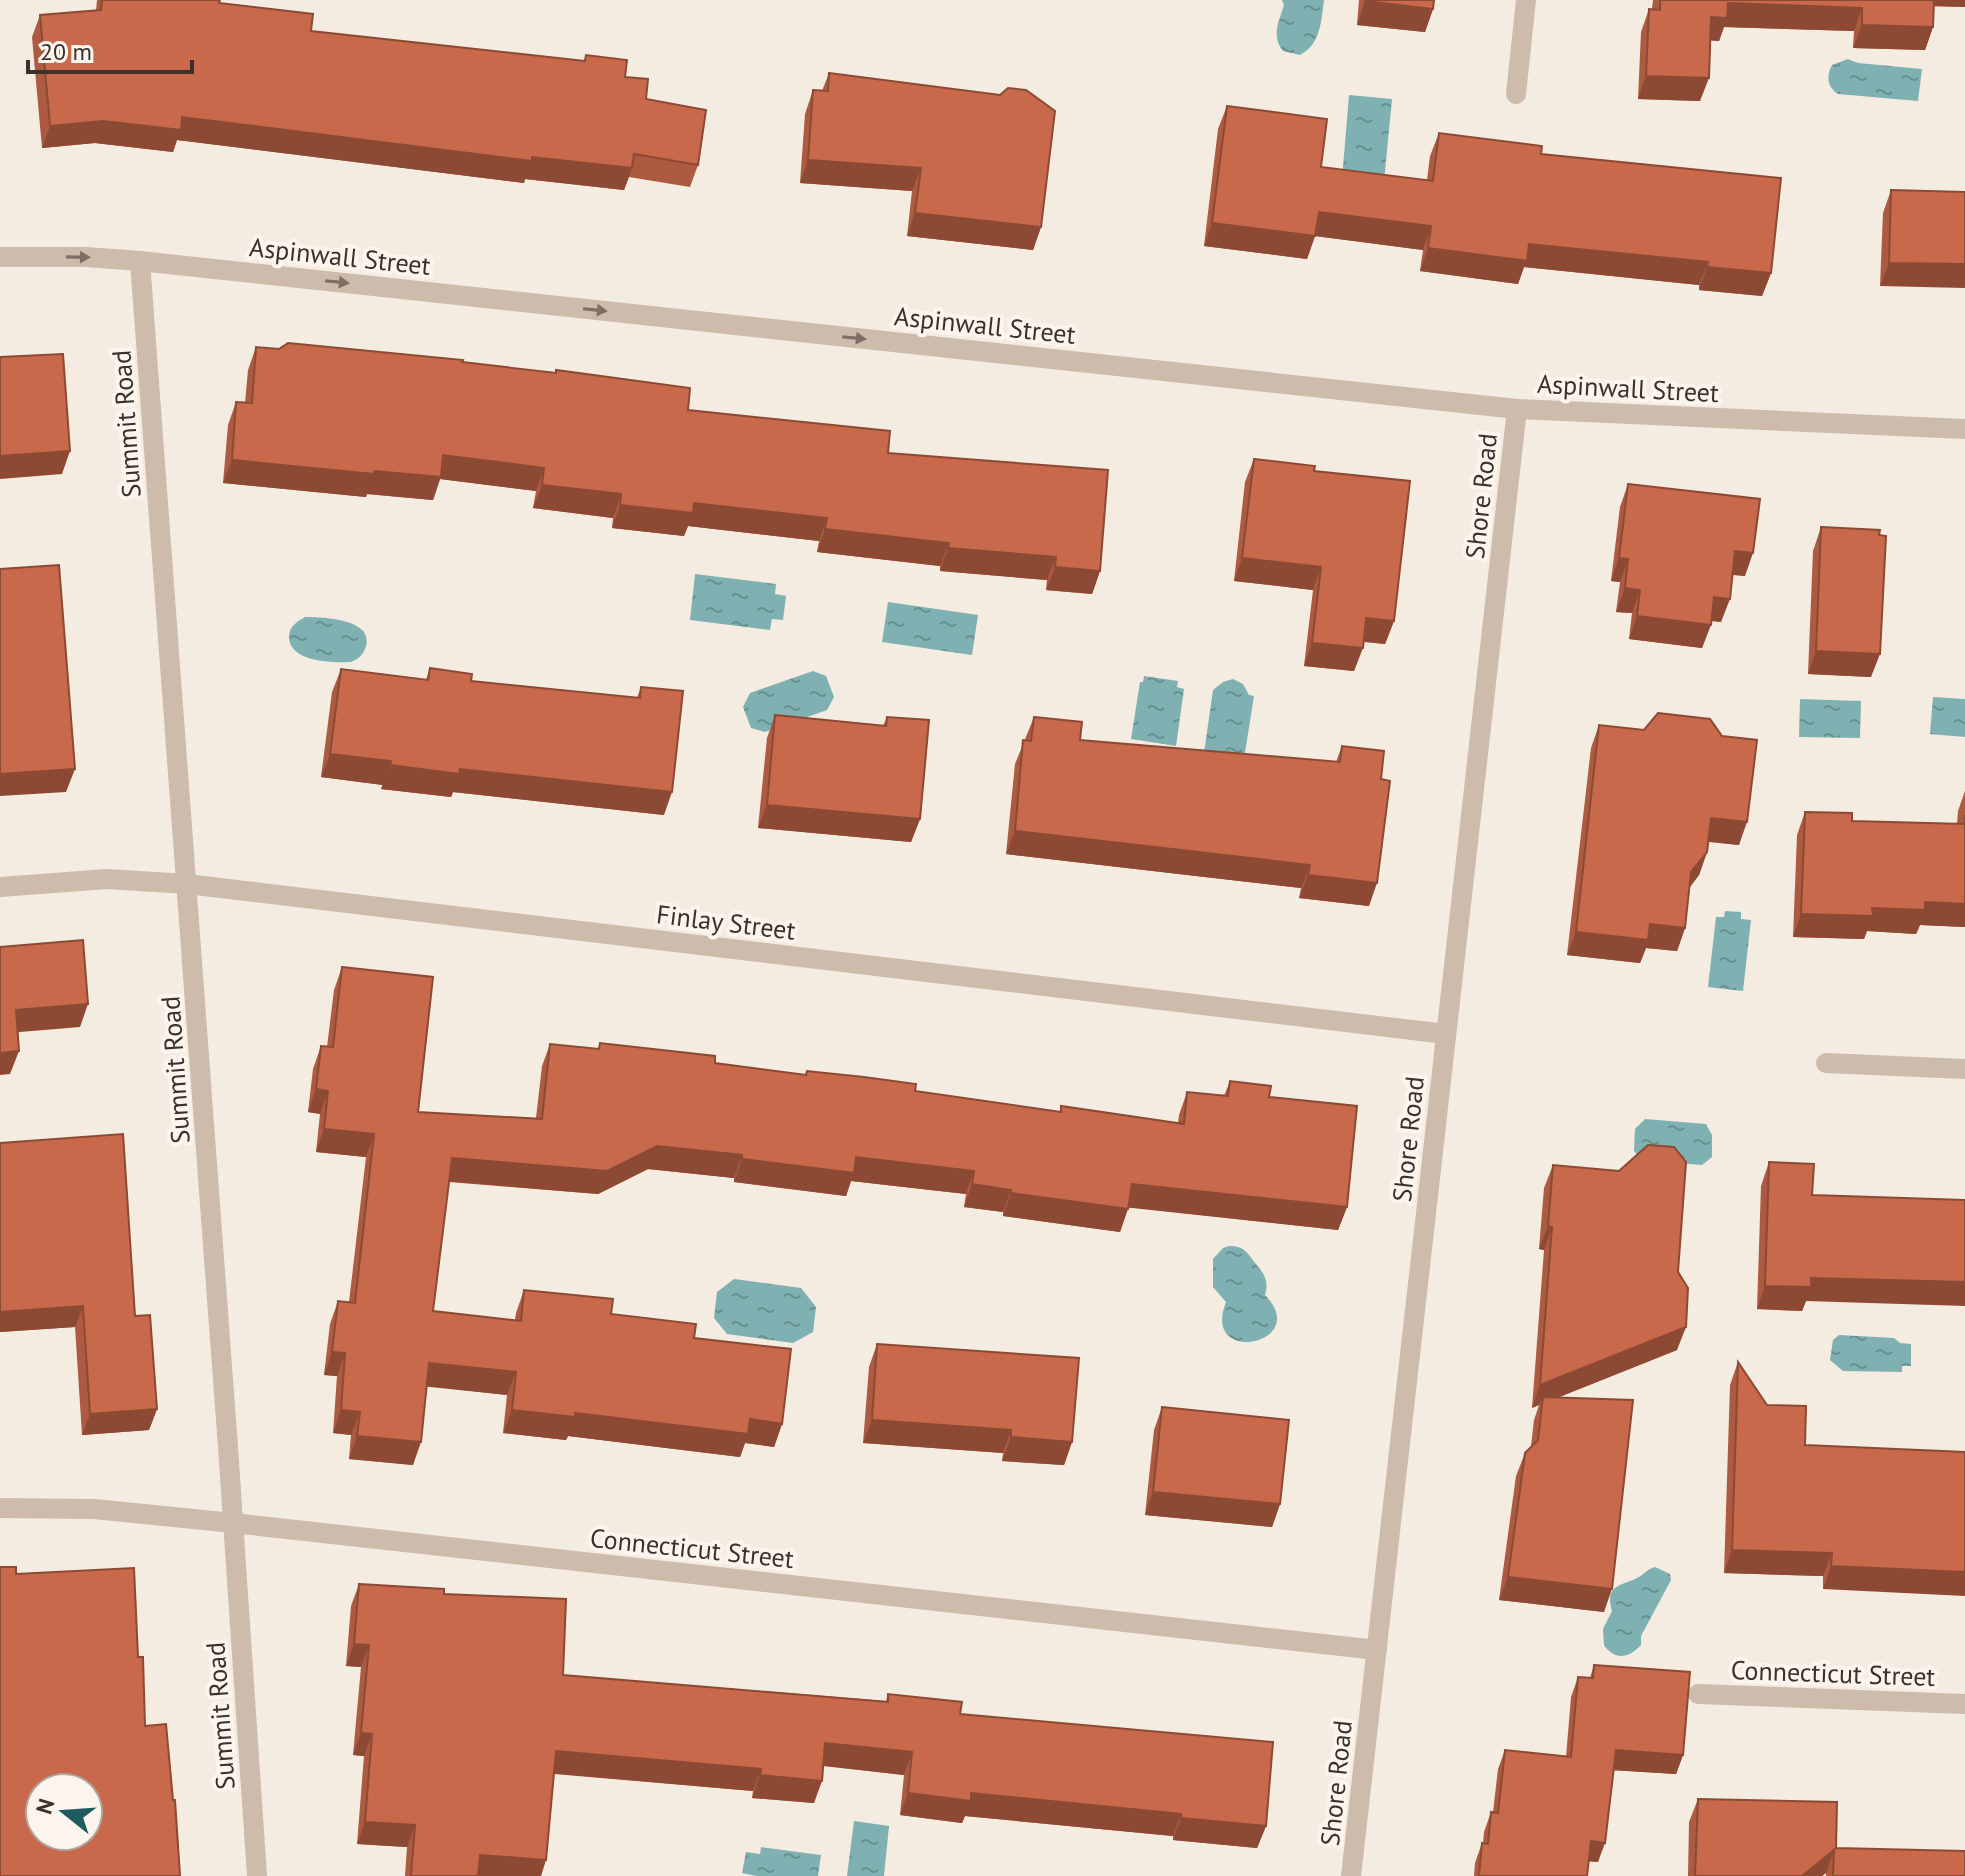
<svg xmlns="http://www.w3.org/2000/svg" width="1965" height="1876" viewBox="0 0 1965 1876" font-family="'PT Sans',sans-serif">
<style>
.water{fill:url(#water-ripples)}
.lines{fill:none;stroke-linecap:round;stroke-linejoin:round}
.street{stroke:#cdbbac;stroke-width:20}
.wall{fill:#ac5a40}
.shaded-wall{fill:#8c4a34}
.building{fill:#c8694b;stroke:#8c4a34;stroke-width:2;fill-rule:evenodd}
.oneway{fill:#7d6f65}
.labels{text-anchor:middle;dominant-baseline:central;stroke-width:8;stroke-linejoin:round;paint-order:stroke}
.street-label{font-size:26px;fill:#3b302b;stroke:#fbf5ee}
</style>
<defs>
<pattern id="water-ripples" width="26" height="14" patternUnits="userSpaceOnUse" patternTransform="scale(2)"><rect width="26" height="14" fill="#7fb0b2"/><path d="M2 4q2-2 4 0t4 0M15 11q2-2 4 0t4 0" fill="none" stroke="#699091"/></pattern>
</defs>
<rect width="100%" height="100%" fill="#f4ebe1"/>
<g class="water">
<path d="M1282 0H1324C1321 21 1321 44 1300 55L1283 51C1271 35 1279 22 1284 5Z"/>
<path d="M1848 59 1858 63 1922 69 1918 101 1838 94C1827 87 1826 76 1832 65Z"/>
<polygon points="1349,95 1392,99 1384,182 1342,179"/>
<polygon points="695,574 776,584 775,594 786,596 783,620 772,619 770,630 690,620"/>
<polygon points="888,602 978,615 972,655 882,642"/>
<path d="M305 617C323 617 377 619 365 649 362 656 358 659 351 662 333 663 289 662 289 637 289 627 296 622 305 617Z"/>
<polygon points="813,671 826,676 834,697 827,710 765,732 751,728 743,707 750,693"/>
<polygon points="1144,676 1178,681 1177,687 1184,689 1176,746 1131,739 1140,682 1143,682"/>
<polygon points="1233,679 1243,684 1249,695 1254,696 1243,765 1203,760 1213,690 1223,682"/>
<polygon points="1933,697 1965,699 1965,737 1930,734"/>
<polygon points="1800,699 1861,701 1860,738 1799,737"/>
<polygon points="1725,911 1741,912 1741,919 1751,920 1743,991 1708,987 1716,917 1724,917"/>
<polygon points="1645,1119 1706,1124 1712,1135 1712,1157 1702,1165 1642,1160 1634,1151 1635,1129"/>
<path d="M1229 1246C1245 1246 1247 1253 1256 1264 1265 1275 1269 1281 1265 1295 1313 1344 1200 1367 1226 1302L1213 1287V1259L1223 1248Z"/>
<polygon points="734,1279 801,1288 816,1307 813,1332 793,1343 727,1334 714,1318 717,1292"/>
<polygon points="1839,1335 1894,1338 1900,1343 1911,1344 1911,1366 1902,1366 1902,1372 1843,1371 1830,1360 1833,1340"/>
<path d="M1655 1567 1670 1574 1671 1580 1641 1636V1645C1629 1658 1615 1661 1604 1645L1603 1629 1612 1611C1604 1584 1622 1586 1637 1578 1645 1574 1647 1569 1655 1567Z"/>
<polygon points="854,1821 889,1826 884,1876 847,1876"/>
<polygon points="761,1847 821,1855 818,1876 757,1876 742,1873 746,1852 760,1854"/>
</g>
<g class="lines">
<g class="street">
<polyline points="1516,94 1526,0"/>
<polyline points="0,257 86,257 140,261 1517,409 1965,429"/>
<polyline points="140,261 228,1447 257,1876"/>
<polyline points="0,887 107,879 187,884 1446,1034"/>
<polyline points="1826,1063 1965,1069"/>
<polyline points="0,1508 94,1509 233,1523 1377,1650"/>
<polyline points="1698,1694 1965,1704"/>
<polyline points="1351,1876 1517,409"/>
</g>
</g>
<g class="wall">
<polygon points="97,0 220,0 219,3 311,31 584,61 586,55 625,77 646,99 698,165 690,187 629,177 624,190 525,179 524,183 177,140 173,152 95,143 42,148 32,37 40,15 96,11"/>
<polygon points="1359,0 1434,0 1433,9 1425,32 1357,25"/>
<polygon points="1653,0 1965,0 1965,7 1934,6 1933,27 1925,50 1853,48 1854,31 1724,27 1719,41 1710,40 1700,101 1638,99 1641,32 1649,9 1652,9"/>
<polygon points="829,73 1041,227 1033,250 907,236 912,191 800,183 805,114 813,90 822,91"/>
<polygon points="1227,106 1321,167 1427,180 1430,156 1439,133 1541,154 1771,273 1762,296 1699,290 1699,285 1524,267 1518,284 1420,271 1423,250 1315,236 1307,259 1204,246 1218,129"/>
<polygon points="1891,190 1965,192 1880,286 1883,213"/>
<polygon points="256,347 462,362 888,453 1100,571 1092,594 1046,590 1047,580 940,571 940,566 817,552 819,541 688,526 684,536 612,528 613,518 533,508 536,491 440,479 433,500 367,494 366,497 223,483 228,425 236,402 245,403 248,370"/>
<polygon points="1254,459 1314,471 1394,621 1385,644 1364,642 1354,671 1304,666 1313,590 1234,581 1245,482"/>
<polygon points="1628,484 1745,576 1732,575 1721,622 1711,621 1702,648 1629,639 1632,613 1616,612 1620,582 1611,581 1620,507"/>
<polygon points="1821,527 1871,677 1808,674 1813,551"/>
<polygon points="430,668 471,681 637,698 641,687 664,815 453,792 451,797 381,789 383,785 321,777 332,692 341,669 426,680"/>
<polygon points="775,715 883,726 887,717 920,819 911,842 758,828 767,738"/>
<polygon points="1034,717 1080,740 1336,762 1342,746 1381,779 1369,906 1299,898 1301,888 1006,854 1015,764"/>
<polygon points="1599,725 1739,845 1709,842 1707,852 1699,875 1690,887 1685,928 1677,951 1646,948 1640,963 1567,955 1591,748"/>
<polygon points="1965,791 1965,927 1920,925 1916,934 1867,931 1864,939 1793,937 1797,835 1805,812 1852,821 1957,824 1958,811"/>
<polygon points="342,967 418,1112 536,1118 542,1066 550,1044 598,1049 600,1043 715,1063 805,1075 807,1071 915,1091 1060,1112 1061,1106 1178,1123 1179,1115 1187,1092 1224,1096 1230,1081 1269,1097 1347,1207 1338,1230 1128,1207 1120,1232 1003,1216 1003,1212 964,1207 966,1194 851,1181 846,1196 734,1182 734,1178 648,1169 598,1194 449,1182 433,1311 515,1320 516,1313 524,1290 694,1338 782,1424 774,1447 745,1443 740,1457 568,1436 566,1440 503,1433 507,1395 427,1386 413,1465 349,1459 351,1435 333,1433 337,1376 324,1375 330,1324 338,1301 349,1302 366,1157 316,1152 320,1114 308,1112 313,1069 321,1046 327,1047 334,990"/>
<polygon points="0,1143 135,1316 157,1409 149,1430 82,1435 75,1327 0,1332"/>
<polygon points="1769,1162 1812,1195 1806,1301 1802,1311 1757,1309 1761,1186"/>
<polygon points="1553,1165 1678,1272 1677,1350 1559,1397 1604,1612 1499,1600 1516,1476 1525,1453 1531,1446 1534,1420 1539,1405 1532,1408 1544,1250 1539,1249 1544,1188"/>
<polygon points="877,1344 1072,1442 1064,1465 1002,1461 1003,1453 863,1443 869,1367"/>
<polygon points="1738,1362 1767,1405 1805,1445 1965,1452 1823,1589 1823,1576 1724,1573 1730,1385"/>
<polygon points="1162,1407 1280,1504 1272,1527 1145,1515 1154,1430"/>
<polygon points="359,1584 444,1594 563,1675 886,1701 888,1694 960,1714 1266,1826 1257,1848 1173,1840 1173,1836 965,1816 962,1823 900,1815 904,1775 823,1766 814,1803 752,1798 753,1791 554,1774 541,1876 405,1876 407,1847 357,1844 364,1756 353,1755 361,1667 346,1666 351,1606"/>
<polygon points="1594,1665 1683,1755 1676,1774 1614,1770 1598,1862 1588,1861 1587,1876 1474,1876 1475,1863 1482,1843 1483,1844 1484,1832 1491,1812 1493,1812 1498,1769 1505,1750 1566,1757 1571,1697 1578,1677 1590,1678"/>
<polygon points="1698,1799 1836,1848 1965,1851 1965,1846 1965,1876 1826,1876 1826,1873 1822,1876 1688,1876 1689,1822"/>
</g>
<g class="shaded-wall">
<polygon points="1928,0 1965,0 1965,7 1926,6"/>
<polygon points="1365,1 1433,9 1425,32 1357,25"/>
<polygon points="1728,3 1862,8 1854,31 1724,27 1719,41 1703,40 1711,17"/>
<polygon points="1862,25 1933,27 1925,50 1853,48"/>
<polygon points="1646,76 1709,78 1700,101 1638,99"/>
<polygon points="182,117 532,157 632,168 624,190 525,179 524,183 177,140 173,152 95,143 42,148 50,126 103,121"/>
<polygon points="808,160 921,168 912,191 800,183"/>
<polygon points="1319,212 1431,226 1423,250 1315,236 1307,259 1204,246 1212,223"/>
<polygon points="915,213 1041,227 1033,250 907,236"/>
<polygon points="1529,244 1708,262 1699,285 1524,267 1518,284 1420,271 1428,248"/>
<polygon points="1889,263 1965,264 1965,288 1880,286"/>
<polygon points="1707,267 1771,273 1762,296 1699,290"/>
<polygon points="70,451 62,474 0,479 0,456"/>
<polygon points="443,455 544,468 536,491 440,479 433,500 367,494 366,497 223,483 232,460 375,471"/>
<polygon points="542,485 621,494 613,518 533,508"/>
<polygon points="694,503 827,518 819,541 688,526 684,536 612,528 620,505"/>
<polygon points="825,529 949,543 940,566 817,552"/>
<polygon points="948,548 1056,557 1047,580 940,571"/>
<polygon points="1735,551 1753,553 1745,576 1727,574"/>
<polygon points="1242,558 1321,567 1313,590 1234,581"/>
<polygon points="1619,558 1628,559 1620,582 1611,581"/>
<polygon points="1055,567 1100,571 1092,594 1046,590"/>
<polygon points="1625,588 1640,590 1632,613 1616,612"/>
<polygon points="1714,597 1730,599 1721,622 1706,620"/>
<polygon points="1637,616 1711,625 1702,648 1629,639"/>
<polygon points="1366,618 1394,621 1385,644 1358,641"/>
<polygon points="1312,643 1363,648 1354,671 1304,666"/>
<polygon points="1816,651 1880,654 1871,677 1808,674"/>
<polygon points="330,754 391,761 383,785 321,777"/>
<polygon points="390,765 460,769 672,792 664,815 453,792 451,797 381,789"/>
<polygon points="75,769 66,792 0,796 0,774"/>
<polygon points="767,805 920,819 911,842 758,828"/>
<polygon points="1711,818 1747,822 1739,845 1703,841"/>
<polygon points="1015,831 1310,865 1301,888 1006,854"/>
<polygon points="1707,852 1699,875 1683,896 1691,872"/>
<polygon points="1308,875 1377,883 1369,906 1299,898"/>
<polygon points="1925,902 1965,904 1965,927 1920,925 1916,934 1867,931 1864,939 1793,937 1801,914 1872,908"/>
<polygon points="1650,924 1685,928 1677,951 1646,948 1640,963 1567,955 1576,932"/>
<polygon points="88,1004 80,1027 8,1033 16,1010"/>
<polygon points="19,1051 10,1074 0,1075 0,1053"/>
<polygon points="316,1089 328,1091 320,1114 308,1112"/>
<polygon points="324,1129 374,1134 366,1157 316,1152"/>
<polygon points="657,1146 742,1155 734,1178 648,1169 598,1194 444,1181 452,1158"/>
<polygon points="856,1157 974,1171 966,1194 851,1181 846,1196 734,1182 742,1159"/>
<polygon points="972,1184 1011,1190 1003,1212 964,1207"/>
<polygon points="1132,1184 1347,1207 1338,1230 1123,1207"/>
<polygon points="1011,1193 1128,1209 1120,1232 1003,1216"/>
<polygon points="1548,1226 1552,1227 1544,1250 1539,1249"/>
<polygon points="1811,1278 1965,1282 1965,1306 1806,1301 1802,1311 1757,1309 1765,1286"/>
<polygon points="83,1306 75,1327 0,1332 0,1312"/>
<polygon points="1686,1327 1677,1350 1542,1404 1543,1397 1539,1405 1532,1408 1540,1385"/>
<polygon points="332,1352 345,1353 337,1376 324,1375"/>
<polygon points="429,1363 516,1372 507,1395 421,1386"/>
<polygon points="157,1409 149,1430 82,1435 90,1414"/>
<polygon points="341,1410 360,1412 351,1435 333,1433"/>
<polygon points="512,1410 750,1419 782,1424 774,1447 745,1443 740,1457 568,1436 566,1440 503,1433"/>
<polygon points="872,1420 1011,1430 1003,1453 863,1443"/>
<polygon points="357,1436 421,1442 413,1465 349,1459"/>
<polygon points="1011,1437 1072,1442 1064,1465 1002,1461"/>
<polygon points="1153,1492 1280,1504 1272,1527 1145,1515"/>
<polygon points="1732,1550 1832,1553 1823,1576 1724,1573"/>
<polygon points="1831,1566 1965,1572 1965,1596 1823,1589"/>
<polygon points="1508,1577 1612,1589 1604,1612 1499,1600"/>
<polygon points="354,1644 369,1645 361,1667 346,1666"/>
<polygon points="361,1733 372,1734 364,1756 353,1755"/>
<polygon points="825,1743 912,1752 904,1775 817,1765"/>
<polygon points="1616,1750 1683,1755 1676,1774 1609,1770"/>
<polygon points="556,1751 761,1769 753,1791 548,1773"/>
<polygon points="760,1775 822,1781 814,1803 752,1798"/>
<polygon points="908,1793 971,1793 1181,1814 1173,1836 965,1816 962,1823 900,1815"/>
<polygon points="1181,1818 1266,1826 1257,1848 1173,1840"/>
<polygon points="365,1822 415,1825 407,1847 357,1844"/>
<polygon points="1591,1841 1605,1843 1598,1862 1584,1861"/>
<polygon points="1834,1850 1826,1873 1822,1876 1802,1876"/>
<polygon points="480,1855 546,1860 541,1876 472,1876"/>
</g>
<g class="building">
<polygon points="102,0 220,0 219,3 313,14 311,31 585,61 586,55 627,60 625,77 648,79 646,99 706,110 698,165 634,154 632,168 532,157 532,161 182,117 181,130 103,121 50,126 40,15 101,10"/>
<polygon points="1365,0 1434,0 1433,9 1365,1"/>
<polygon points="1660,0 1934,0 1933,27 1862,25 1862,8 1728,3 1727,18 1711,17 1709,78 1646,76 1649,9 1660,10"/>
<polygon points="829,73 1000,95 1008,88 1026,90 1055,111 1041,227 915,213 921,168 808,160 813,90 828,91"/>
<polygon points="1227,106 1327,119 1321,167 1433,181 1439,133 1542,146 1541,154 1781,178 1771,273 1707,267 1708,262 1529,244 1527,261 1428,248 1431,226 1319,212 1315,236 1212,223"/>
<polygon points="1891,190 1965,192 1965,264 1889,263"/>
<polygon points="288,343 463,360 462,362 556,373 556,370 690,388 688,410 890,431 888,453 1108,470 1100,571 1055,567 1056,557 948,548 949,543 825,529 827,518 694,503 693,513 620,505 621,494 542,485 544,468 443,455 441,477 375,471 374,474 232,460 236,402 252,403 256,347 279,349"/>
<polygon points="63,354 70,451 0,456 0,357"/>
<polygon points="1254,459 1315,466 1314,471 1410,481 1394,621 1366,618 1363,648 1312,643 1321,567 1242,558"/>
<polygon points="1628,484 1760,499 1753,553 1735,551 1730,599 1714,597 1711,625 1637,616 1640,590 1625,588 1628,559 1619,558"/>
<polygon points="1821,527 1880,530 1879,535 1886,536 1880,654 1816,651"/>
<polygon points="59,565 75,769 0,774 0,569"/>
<polygon points="430,668 472,674 471,681 640,698 641,687 683,691 672,792 460,769 459,774 390,765 391,761 330,754 341,669 428,680"/>
<polygon points="1658,713 1710,719 1722,736 1757,740 1747,822 1711,818 1707,852 1691,872 1685,928 1650,924 1648,940 1576,932 1599,725 1644,730"/>
<polygon points="775,715 886,726 887,717 929,720 920,819 767,805"/>
<polygon points="1034,717 1082,722 1080,740 1340,762 1342,746 1384,751 1381,779 1390,781 1377,883 1308,875 1310,865 1015,831 1023,740 1031,741"/>
<polygon points="1805,812 1852,813 1852,821 1965,824 1965,815 1965,904 1925,902 1925,910 1872,908 1873,916 1801,914"/>
<polygon points="83,940 88,1004 16,1010 19,1051 0,1053 0,947"/>
<polygon points="342,967 433,977 418,1112 542,1119 550,1044 599,1049 600,1043 715,1056 715,1063 806,1075 807,1071 864,1077 916,1084 915,1091 1061,1112 1061,1106 1184,1124 1187,1092 1228,1096 1230,1081 1271,1086 1269,1097 1357,1106 1347,1207 1132,1184 1128,1209 1011,1193 1011,1190 972,1184 974,1171 856,1157 854,1173 742,1159 742,1155 657,1146 607,1171 452,1158 433,1311 521,1321 524,1290 613,1299 611,1314 696,1324 694,1338 791,1349 782,1424 750,1419 748,1434 575,1413 575,1417 512,1410 516,1372 429,1363 421,1442 357,1436 360,1412 341,1410 345,1353 332,1352 338,1301 355,1303 374,1134 324,1129 328,1091 316,1089 321,1046 333,1047"/>
<polygon points="123,1134 135,1316 150,1315 157,1409 90,1414 83,1306 0,1312 0,1143"/>
<polygon points="1648,1145 1674,1147 1686,1162 1678,1272 1688,1288 1686,1327 1540,1385 1552,1227 1548,1226 1553,1165 1619,1171"/>
<polygon points="1769,1162 1814,1164 1812,1195 1965,1200 1965,1282 1811,1278 1811,1287 1765,1286"/>
<polygon points="877,1344 1079,1358 1072,1442 1011,1437 1011,1430 872,1420"/>
<polygon points="1738,1362 1767,1405 1806,1406 1805,1445 1965,1452 1965,1572 1831,1566 1832,1553 1732,1550"/>
<polygon points="1543,1397 1633,1400 1612,1589 1508,1577 1525,1453 1538,1440"/>
<polygon points="1162,1407 1289,1420 1280,1504 1153,1492"/>
<path d="M0 1567H16V1574L134 1568 138 1657H143L145 1726 166 1724 173 1800H175L180 1876H0ZM40 1788H88V1836H40Z"/>
<polygon points="359,1584 444,1589 444,1594 566,1599 563,1675 888,1702 888,1694 962,1702 960,1714 1273,1742 1266,1826 1181,1818 1181,1814 971,1793 971,1801 908,1793 912,1752 825,1743 822,1781 760,1775 761,1769 556,1751 546,1860 480,1855 478,1876 411,1876 415,1825 365,1822 372,1734 361,1733 369,1645 354,1644"/>
<polygon points="1594,1665 1690,1672 1683,1755 1616,1750 1605,1843 1591,1841 1587,1876 1479,1876 1482,1843 1488,1844 1491,1812 1498,1813 1505,1750 1571,1757 1578,1677 1593,1678"/>
<polygon points="1698,1799 1837,1802 1836,1848 1965,1851 1965,1876 1833,1876 1834,1850 1802,1876 1695,1876"/>
</g>
<defs><path id="oneway-solid" d="M-6-.8H1V-3.2L6.5 0L1 3.2V.8H-6Z" transform="scale(2)"/></defs>
<g class="oneway">
<use href="#oneway-solid" transform="translate(78 257) rotate(1)"/>
<use href="#oneway-solid" transform="translate(337 282) rotate(6)"/>
<use href="#oneway-solid" transform="translate(595 310) rotate(6)"/>
<use href="#oneway-solid" transform="translate(854 338) rotate(6)"/>
</g>
<g class="labels">
<g class="street-label">
<text transform="translate(340 256) rotate(6)">Aspinwall Street</text>
<text transform="translate(985 325) rotate(6)">Aspinwall Street</text>
<text transform="translate(1628 388) rotate(3)">Aspinwall Street</text>
<text transform="translate(126 424) rotate(-94)">Summit Road</text>
<text transform="translate(1481 496) rotate(-84)">Shore Road</text>
<text transform="translate(726 922) rotate(7)">Finlay Street</text>
<text transform="translate(175 1070) rotate(-94)">Summit Road</text>
<text transform="translate(1408 1139) rotate(-84)">Shore Road</text>
<text transform="translate(692 1548) rotate(6)">Connecticut Street</text>
<text transform="translate(1833 1673) rotate(2)">Connecticut Street</text>
<text transform="translate(220 1716) rotate(-94)">Summit Road</text>
<text transform="translate(1336 1783) rotate(-84)">Shore Road</text>
</g>
</g>
<g transform="translate(64 1812) rotate(287)"><circle r="38" fill="#fbf5ee" stroke="#aea6a0" stroke-width="2"/>
<path d="M0-6L14 30L0 20L-14 30Z" fill="#1f5a5e"/>
<text y="-12" font-size="22" font-weight="bold" text-anchor="middle" fill="#3b302b">N</text>
</g>
<path d="M28 60v12h164v-12" fill="none" stroke="#3b302b" stroke-width="4"/>
<text x="40" y="60" font-size="24" fill="#3b302b" stroke="#fbf5ee" stroke-width="6" paint-order="stroke">20 m</text>
</svg>
